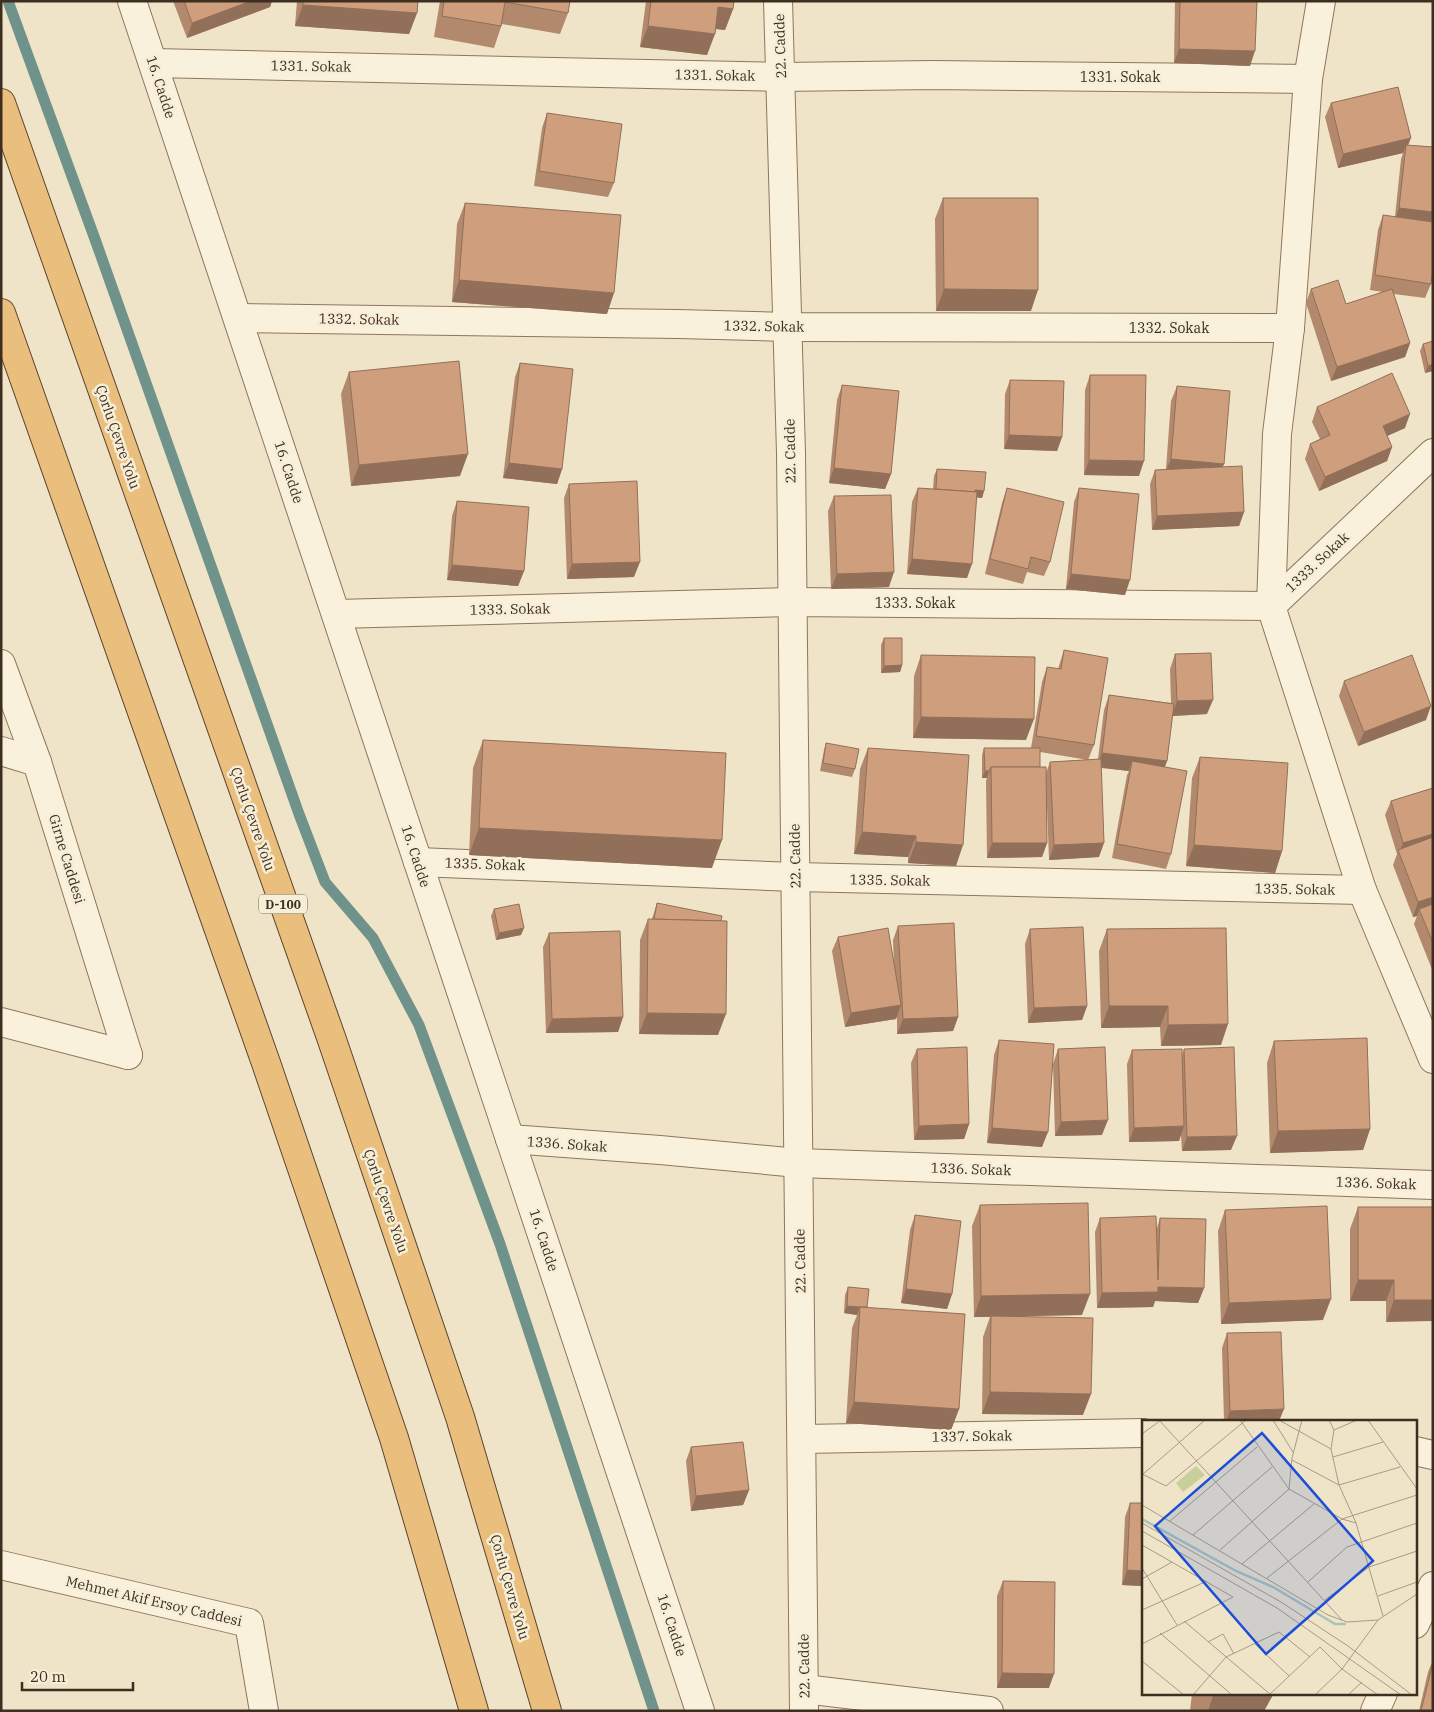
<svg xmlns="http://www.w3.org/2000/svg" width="1434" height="1712" viewBox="0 0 1434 1712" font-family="'IBM Plex Serif',serif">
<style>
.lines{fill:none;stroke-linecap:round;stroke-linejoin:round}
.stream{stroke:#6f938a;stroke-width:11}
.minor-casing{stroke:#8d765c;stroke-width:30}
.tertiary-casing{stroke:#8d765c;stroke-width:30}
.trunk-casing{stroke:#5b4430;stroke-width:30}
.minor{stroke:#faf1dc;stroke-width:28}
.tertiary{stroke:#faf1dc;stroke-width:28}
.trunk{stroke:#eabe7c;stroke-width:28}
.wall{fill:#b2896c}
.shaded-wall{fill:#916f58}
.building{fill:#cf9f7d;stroke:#916f58}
.labels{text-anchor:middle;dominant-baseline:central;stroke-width:5;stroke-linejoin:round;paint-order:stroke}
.shield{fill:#f7eed8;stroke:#756857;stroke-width:1}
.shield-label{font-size:12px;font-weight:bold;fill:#3d2e20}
.street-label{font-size:14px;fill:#3d2e20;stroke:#f7eed8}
.inset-river{fill:none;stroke:#a9c4bc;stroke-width:2.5}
.inset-road{fill:none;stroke:#a89b85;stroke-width:1}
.view{fill:#1d4ed8;fill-opacity:0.15;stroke:#1d4ed8;stroke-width:2.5}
.inset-edge{fill:none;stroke:#3d2e20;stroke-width:2.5}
</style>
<rect width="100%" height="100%" fill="#f0e4c8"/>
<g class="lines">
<polyline class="stream" points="8,1 96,242 299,814 325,882 373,938 419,1025 500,1244 654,1711"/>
<defs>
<g id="minor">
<polyline points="1321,1 1308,79 1290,328 1277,434 1271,606 1362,890 1433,1059"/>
<polyline points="153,63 781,77 933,75 1308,79"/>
<polyline points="238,318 678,324 787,327 1290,328"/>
<polyline points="336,614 792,602 1271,606 1433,453"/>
<polyline points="1,751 37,762"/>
<polyline points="418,862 795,877 1362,890"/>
<polyline points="1,1022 128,1055"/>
<polyline points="510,1139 660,1150 798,1163 1433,1185"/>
<polyline points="802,1439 1143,1433"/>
<polyline points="1415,1451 1433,1455"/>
<polyline points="1415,1624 1433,1586"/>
<polyline points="804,1689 989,1711"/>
<polyline points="1375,1711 1383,1693"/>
</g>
<g id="tertiary">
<polyline points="132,1 700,1711"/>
<polyline points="778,1 791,453 804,1711"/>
<polyline points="1,664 37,762 128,1055"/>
<polyline points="1,1565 249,1623 264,1711"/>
</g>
<g id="trunk">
<polyline points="1,103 332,1040 460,1417 547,1711"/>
<polyline points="1,313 266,1063 394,1438 474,1711"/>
</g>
</defs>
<use href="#minor" class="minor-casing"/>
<use href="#tertiary" class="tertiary-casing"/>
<use href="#trunk" class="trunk-casing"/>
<use href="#minor" class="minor"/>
<use href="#tertiary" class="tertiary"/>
<use href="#trunk" class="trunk"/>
</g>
<g class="wall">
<polygon points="173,1 272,1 270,7 187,38"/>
<polygon points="297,1 418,1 417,13 409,34 295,26"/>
<polygon points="440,1 570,1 568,13 560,34 502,24 494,48 434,37"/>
<polygon points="646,1 734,1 733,9 725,30 715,29 707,55 640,47"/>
<polygon points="1175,1 1257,1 1250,66 1174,63"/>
<polygon points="1331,103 1408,145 1433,147 1433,217 1431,222 1431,284 1425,298 1394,294 1410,343 1405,357 1331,381 1306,303 1311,289 1346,304 1383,292 1370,290 1378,230 1383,215 1395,217 1401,159 1403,153 1338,168 1325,117"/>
<polygon points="547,113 614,183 608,197 534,186 542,128"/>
<polygon points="943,198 1031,311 936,311 935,219"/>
<polygon points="465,203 607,314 452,302 457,224"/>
<polygon points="1423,344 1433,371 1425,373 1420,351"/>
<polygon points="520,363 562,469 557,484 503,478 515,377"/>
<polygon points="349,372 460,476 351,486 341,394"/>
<polygon points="1090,375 1139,476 1084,475 1085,390"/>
<polygon points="1010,380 1062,437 1057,451 1004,449 1005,394"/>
<polygon points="842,385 891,474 885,489 829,483 837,400"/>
<polygon points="1177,386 1224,464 1222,467 1244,512 1239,526 1152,530 1150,484 1155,470 1166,469 1171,401"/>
<polygon points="1317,407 1405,428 1387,436 1392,447 1387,461 1319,491 1305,459 1310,444 1320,439 1312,422"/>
<polygon points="937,469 984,491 982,498 977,497 967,578 907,574 912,502 918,488 933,489 934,476"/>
<polygon points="569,484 634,577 567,579 564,498"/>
<polygon points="1007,488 1050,562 1044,576 1027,572 1023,584 985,574 1002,503"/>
<polygon points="1079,488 1125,595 1066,589 1074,502"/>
<polygon points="834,496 889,587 831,589 828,511"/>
<polygon points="457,501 524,571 518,586 447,580 452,516"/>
<polygon points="884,638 902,665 900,672 881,673 881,645"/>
<polygon points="1064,650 1094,745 1088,760 1040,752 1040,767 1046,773 1050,762 1098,759 1104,710 1109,695 1171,703 1170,669 1175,654 1207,714 1172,716 1167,761 1165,767 1171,854 1166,869 1112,858 1127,775 1129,771 1101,768 1099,857 1049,860 1047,806 1047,843 1042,857 987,858 986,781 987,778 982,778 982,755 984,748 1031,748 1042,682 1047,667 1058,669"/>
<polygon points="921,655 1026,740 913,738 914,676"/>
<polygon points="1344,681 1426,720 1358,746 1339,696"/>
<polygon points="483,740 712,868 469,855 473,768"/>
<polygon points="826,743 855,769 852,777 820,771 824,750"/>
<polygon points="868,748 956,866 908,863 908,857 854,854 860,769"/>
<polygon points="1200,757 1282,851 1275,873 1186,866 1192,778"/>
<polygon points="1433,788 1433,972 1414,924 1417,916 1413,917 1393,865 1397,854 1385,815 1391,801"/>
<polygon points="657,903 721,921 718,1035 639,1034 640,940 648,919 652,919"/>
<polygon points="494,909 521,935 496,940 491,916"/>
<polygon points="898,926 958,1017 953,1031 897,1034 897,1016 896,1019 845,1027 832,951 838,937 894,965 893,940"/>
<polygon points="1030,929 1087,1006 1082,1020 1028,1023 1025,944"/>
<polygon points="1107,929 1221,1045 1161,1046 1160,1027 1101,1028 1099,951"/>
<polygon points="549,933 623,1017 618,1032 546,1033 543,947"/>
<polygon points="999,1040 1053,1064 1058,1049 1102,1135 1055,1136 1053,1064 1042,1147 987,1143 994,1055"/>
<polygon points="1274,1041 1370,1129 1363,1150 1270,1153 1267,1063"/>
<polygon points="917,1049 969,1124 964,1139 914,1140 911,1063"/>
<polygon points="1184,1049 1231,1150 1182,1151 1181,1135 1179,1141 1129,1142 1127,1064 1132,1050 1182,1056"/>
<polygon points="980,1205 1082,1315 1025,1316 1083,1415 982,1414 983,1337 990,1317 974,1317 972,1226"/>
<polygon points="1358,1207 1433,1207 1386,1322 1386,1301 1350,1301 1350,1229"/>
<polygon points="1225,1210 1323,1320 1221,1324 1218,1231"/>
<polygon points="915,1215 952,1294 947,1309 901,1303 910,1230"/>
<polygon points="1100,1218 1157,1228 1160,1218 1204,1288 1198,1303 1155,1301 1153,1307 1097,1308 1095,1232"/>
<polygon points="848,1287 867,1307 959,1409 951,1430 846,1423 852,1328 857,1315 844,1313 845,1295"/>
<polygon points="1227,1333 1279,1421 1224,1421 1222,1348"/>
<polygon points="691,1447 749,1490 743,1505 691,1511 686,1461"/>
<polygon points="1130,1503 1143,1503 1143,1586 1122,1585 1125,1517"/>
<polygon points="1003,1581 1049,1688 997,1688 997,1596"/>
<polygon points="1433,1660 1433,1711 1419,1711 1428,1672"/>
<polygon points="1192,1693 1274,1693 1264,1711 1190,1711"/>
</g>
<g class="shaded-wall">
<polygon points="251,1 272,1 270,7 187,38 192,23"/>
<polygon points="303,5 417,13 409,34 295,26"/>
<polygon points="718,7 733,9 725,30 710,28"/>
<polygon points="648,26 715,34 707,55 640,47"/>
<polygon points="1179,49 1255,51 1250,66 1174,63"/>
<polygon points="1411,138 1405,153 1406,145 1403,153 1338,168 1343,154"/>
<polygon points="1399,208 1433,212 1433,217 1429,226 1394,223"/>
<polygon points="459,280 614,293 607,314 452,302"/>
<polygon points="944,289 1038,290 1031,311 936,311"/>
<polygon points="1410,343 1405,357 1331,381 1337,367"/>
<polygon points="1433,364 1433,371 1425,373 1428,366"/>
<polygon points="1410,414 1405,428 1378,440 1383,426"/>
<polygon points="1009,435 1062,437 1057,451 1004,449"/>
<polygon points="1392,447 1387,461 1319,491 1325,477"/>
<polygon points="468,454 460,476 351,486 359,465"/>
<polygon points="1171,459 1224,464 1218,478 1165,473"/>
<polygon points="1089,460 1144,461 1139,476 1084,475"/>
<polygon points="509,463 562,469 557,484 503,478"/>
<polygon points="834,468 891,474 885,489 829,483"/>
<polygon points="975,490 984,491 982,498 972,497"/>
<polygon points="1244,512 1239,526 1152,530 1157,516"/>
<polygon points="912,559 972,564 967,578 907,574"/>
<polygon points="640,562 634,577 567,579 572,564"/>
<polygon points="452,565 524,571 518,586 447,580"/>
<polygon points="894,572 889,587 831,589 837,574"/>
<polygon points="1071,574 1130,580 1125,595 1066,589"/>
<polygon points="902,665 900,672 881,673 884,666"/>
<polygon points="1213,700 1207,714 1172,716 1177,701"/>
<polygon points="1431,706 1426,720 1358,746 1364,732"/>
<polygon points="921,717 1034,719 1026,740 913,738"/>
<polygon points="1102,753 1167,761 1161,776 1132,761 1129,771 1097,767"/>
<polygon points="985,771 989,771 987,778 982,778"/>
<polygon points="479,828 722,840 712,868 469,855"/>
<polygon points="862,832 916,836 908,857 854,854"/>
<polygon points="1433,834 1433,847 1399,853 1403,843"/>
<polygon points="916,842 963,845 956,866 908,863"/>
<polygon points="992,843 1047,843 1042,857 987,858"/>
<polygon points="1104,843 1099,857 1049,860 1054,845"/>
<polygon points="1194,845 1282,851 1275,873 1186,866"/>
<polygon points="1433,897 1433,910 1419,909 1417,916 1413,917 1418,902"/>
<polygon points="524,928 521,935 496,940 499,933"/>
<polygon points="901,1005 896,1019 845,1027 851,1013"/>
<polygon points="1087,1006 1082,1020 1028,1023 1034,1008"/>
<polygon points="1109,1006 1168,1006 1160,1027 1101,1028"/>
<polygon points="647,1013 726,1014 718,1035 639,1034"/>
<polygon points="623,1017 618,1032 546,1033 552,1019"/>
<polygon points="958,1017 953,1031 897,1034 903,1019"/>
<polygon points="1228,1024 1221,1045 1161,1046 1168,1025"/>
<polygon points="1108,1120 1102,1135 1055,1136 1061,1122"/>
<polygon points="969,1124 964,1139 914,1140 919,1126"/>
<polygon points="1184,1126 1179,1141 1129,1142 1134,1128"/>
<polygon points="992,1128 1048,1132 1042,1147 987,1143"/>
<polygon points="1370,1129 1363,1150 1270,1153 1278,1131"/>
<polygon points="1237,1136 1231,1150 1182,1151 1187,1137"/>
<polygon points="1358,1280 1394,1280 1386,1301 1350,1301"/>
<polygon points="1158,1287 1204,1288 1198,1303 1155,1301 1153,1307 1097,1308 1102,1293"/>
<polygon points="906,1289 952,1294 947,1309 901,1303"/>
<polygon points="1090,1294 1082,1315 974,1317 981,1296"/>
<polygon points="1331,1299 1323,1320 1221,1324 1229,1303"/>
<polygon points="1394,1300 1433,1300 1433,1321 1386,1322"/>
<polygon points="847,1306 860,1307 857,1315 844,1313"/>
<polygon points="990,1392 1091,1394 1083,1415 982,1414"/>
<polygon points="854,1402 959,1409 951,1430 846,1423"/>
<polygon points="1284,1409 1279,1421 1226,1421 1230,1411"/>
<polygon points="749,1490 743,1505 691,1511 696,1496"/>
<polygon points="1127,1570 1143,1571 1143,1586 1122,1585"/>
<polygon points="1002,1673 1054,1674 1049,1688 997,1688"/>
<polygon points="1214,1693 1274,1693 1264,1711 1208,1711"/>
</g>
<g class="building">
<polygon points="184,1 251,1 192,23"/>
<polygon points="303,1 418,1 417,13 303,5"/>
<polygon points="444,1 570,1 568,13 505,2 501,26 442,16"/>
<polygon points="651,1 734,1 733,9 718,7 715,34 648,26"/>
<polygon points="1180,1 1257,1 1255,51 1179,49"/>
<polygon points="1398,87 1411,138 1343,154 1331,103"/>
<polygon points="547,113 622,124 614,183 539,171"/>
<polygon points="1406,145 1433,147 1433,212 1399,208"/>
<polygon points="943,198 1038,198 1038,290 944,289"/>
<polygon points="465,203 621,215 614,293 459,280"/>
<polygon points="1383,215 1433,222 1433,269 1431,284 1375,275"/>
<polygon points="1338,280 1346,304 1392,289 1410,343 1337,367 1311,289"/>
<polygon points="1433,341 1433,364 1428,366 1423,344"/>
<polygon points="459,361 468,454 359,465 349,372"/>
<polygon points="520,363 573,369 562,469 509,463"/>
<polygon points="1392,373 1410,414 1383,426 1392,447 1325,477 1310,444 1330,435 1317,407"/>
<polygon points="1090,375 1146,375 1144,461 1089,460"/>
<polygon points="1010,380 1064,381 1062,437 1009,435"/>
<polygon points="842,385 899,391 891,474 834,468"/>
<polygon points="1177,386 1230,391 1224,464 1171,459"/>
<polygon points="1242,466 1244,512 1157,516 1155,470"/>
<polygon points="937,469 986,472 984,491 975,490 975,492 936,489"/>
<polygon points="637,481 640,562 572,564 569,484"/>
<polygon points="918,488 977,492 972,564 912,559"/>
<polygon points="1007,488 1064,502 1050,562 1031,557 1028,569 990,559"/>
<polygon points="1079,488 1139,494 1130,580 1071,574"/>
<polygon points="891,495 894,572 837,574 834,496"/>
<polygon points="457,501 529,507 524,571 452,565"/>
<polygon points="884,638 902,638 902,665 884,666"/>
<polygon points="1064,650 1108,658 1094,745 1036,736 1047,667 1061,669"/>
<polygon points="1211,653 1213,700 1177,701 1175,654"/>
<polygon points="921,655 1035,657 1034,719 921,717"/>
<polygon points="1412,655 1431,706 1364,732 1344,681"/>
<polygon points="1109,695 1174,704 1167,761 1102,753"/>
<polygon points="483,740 726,753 722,840 479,828"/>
<polygon points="826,743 859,749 855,769 823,763"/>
<polygon points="868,748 969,755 963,845 916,842 916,836 862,832"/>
<polygon points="984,748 1040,748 1040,767 991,767 989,771 985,771"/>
<polygon points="1200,757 1288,763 1282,851 1194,845"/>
<polygon points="1101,759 1104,843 1054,845 1050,762"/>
<polygon points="1132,761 1187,771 1171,854 1117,844"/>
<polygon points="991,767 1046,767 1047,843 992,843"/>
<polygon points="1433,788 1433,834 1403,843 1391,801"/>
<polygon points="1433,837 1433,897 1418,902 1398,850"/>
<polygon points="657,903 722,916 721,921 654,919"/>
<polygon points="519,904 524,928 499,933 494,909"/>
<polygon points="1433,904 1433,943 1419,909"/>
<polygon points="648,919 727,921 726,1014 647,1013"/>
<polygon points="954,923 958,1017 903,1019 898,926"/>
<polygon points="1083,927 1087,1006 1034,1008 1030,929"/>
<polygon points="888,928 901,1005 851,1013 838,937"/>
<polygon points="1226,928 1228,1024 1168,1025 1168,1006 1109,1006 1107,929"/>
<polygon points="620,931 623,1017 552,1019 549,933"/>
<polygon points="1367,1038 1370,1129 1278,1131 1274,1041"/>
<polygon points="999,1040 1054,1044 1048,1132 992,1128"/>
<polygon points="967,1047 969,1124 919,1126 917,1049"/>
<polygon points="1105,1047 1108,1120 1061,1122 1058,1049"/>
<polygon points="1234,1047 1237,1136 1187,1137 1184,1049"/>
<polygon points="1182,1049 1184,1126 1134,1128 1132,1050"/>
<polygon points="1088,1203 1090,1294 981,1296 980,1205"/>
<polygon points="1327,1206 1331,1299 1229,1303 1225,1210"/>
<polygon points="1358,1207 1433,1207 1433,1300 1394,1300 1394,1280 1358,1280"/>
<polygon points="915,1215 961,1221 952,1294 906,1289"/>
<polygon points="1156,1216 1158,1280 1160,1218 1206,1219 1204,1288 1158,1287 1158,1292 1102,1293 1100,1218"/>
<polygon points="848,1287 869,1289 867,1307 860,1307 847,1306"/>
<polygon points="860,1307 965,1314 959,1409 854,1402"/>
<polygon points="991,1316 1093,1318 1091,1394 990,1392"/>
<polygon points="1281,1332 1284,1409 1230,1411 1227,1333"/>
<polygon points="743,1442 749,1490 696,1496 691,1447"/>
<polygon points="1130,1503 1143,1503 1143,1571 1127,1570"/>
<polygon points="1003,1581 1055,1582 1054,1674 1002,1673"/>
<polygon points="1433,1662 1433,1711 1421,1711"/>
<polygon points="1236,1693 1268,1693 1267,1695"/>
</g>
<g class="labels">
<rect class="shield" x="259" y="894.5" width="48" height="19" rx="4"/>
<g class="shield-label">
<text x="283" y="904">D-100</text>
</g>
<g class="street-label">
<text transform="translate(780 46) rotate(-92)">22. Cadde</text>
<text transform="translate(311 66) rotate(1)">1331. Sokak</text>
<text transform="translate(715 75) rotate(1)">1331. Sokak</text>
<text x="1120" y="77">1331. Sokak</text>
<text transform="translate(161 87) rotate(72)">16. Cadde</text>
<text transform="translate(359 319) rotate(1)">1332. Sokak</text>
<text transform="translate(764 326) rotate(1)">1332. Sokak</text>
<text x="1169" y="328">1332. Sokak</text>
<text transform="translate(118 437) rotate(71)">Çorlu Çevre Yolu</text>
<text transform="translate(790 451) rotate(-91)">22. Cadde</text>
<text transform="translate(289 472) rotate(72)">16. Cadde</text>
<text transform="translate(1317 562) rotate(-43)">1333. Sokak</text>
<text x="915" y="603">1333. Sokak</text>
<text transform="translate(510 609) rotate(-1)">1333. Sokak</text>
<text transform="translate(253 819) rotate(71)">Çorlu Çevre Yolu</text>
<text transform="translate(416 856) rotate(72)">16. Cadde</text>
<text transform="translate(795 856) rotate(-91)">22. Cadde</text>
<text transform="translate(67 859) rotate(73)">Girne Caddesi</text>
<text transform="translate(485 864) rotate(2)">1335. Sokak</text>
<text transform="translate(890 880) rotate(1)">1335. Sokak</text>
<text transform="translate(1295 889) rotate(1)">1335. Sokak</text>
<text transform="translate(567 1144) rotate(4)">1336. Sokak</text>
<text transform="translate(971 1169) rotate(2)">1336. Sokak</text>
<text transform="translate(1376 1183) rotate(2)">1336. Sokak</text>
<text transform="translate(386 1201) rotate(71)">Çorlu Çevre Yolu</text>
<text transform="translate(544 1240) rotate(72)">16. Cadde</text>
<text transform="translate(800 1261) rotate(-91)">22. Cadde</text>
<text transform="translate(972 1436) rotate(-1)">1337. Sokak</text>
<text transform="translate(510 1587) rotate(74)">Çorlu Çevre Yolu</text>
<text transform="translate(154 1601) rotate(13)">Mehmet Akif Ersoy Caddesi</text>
<text transform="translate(672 1625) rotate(72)">16. Cadde</text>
<text transform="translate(804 1666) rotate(-91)">22. Cadde</text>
</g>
</g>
<g transform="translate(1142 1420)">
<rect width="275" height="275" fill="#f0e4c8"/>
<path d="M54 46 63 55 41 72 34 63Z" fill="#c9cf9b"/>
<path class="inset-river" d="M0 99 94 151 131 167 193 204H204"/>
<path class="inset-road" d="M17 0 200 200M98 0 147 69 200 99 214 103M131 0 151 32M137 0 189 29M187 0 192 10 189 29 197 65 214 103 241 196M226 0 275 69M192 10 215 0M0 14 19 0M191 37 241 22M150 40 197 65 258 47M0 54 24 66 104 0M0 55 63 0M0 85 186 195 205 202 236 200M28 101 115 27M0 103 139 182 206 226 270 275M0 111 135 188 259 275M51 115 130 47M0 125 91 177M78 130 147 69 150 38 160 0M100 144 172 84M0 148 35 205M125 158 200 99 275 75M0 159 30 142M166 162 205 127 275 103M236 176 275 162M183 180 227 147 275 131M0 190 65 161M42 201 129 275M18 213 90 275M66 222 81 214 92 234M0 224 91 177M113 224 147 256M0 241 42 275M51 275 84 237 137 212 168 237M127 275 178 227 200 249 236 275M173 275 200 249 236 200 275 174M206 275 220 262"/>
<path class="view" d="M120 13 231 141 124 234 13 106Z"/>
<rect width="275" height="275" class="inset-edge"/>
</g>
<rect width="1434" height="1712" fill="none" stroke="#3d2e20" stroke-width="5"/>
<path d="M22 1682v8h111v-8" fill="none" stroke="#3d2e20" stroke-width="2.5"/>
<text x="30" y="1682" font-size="15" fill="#3d2e20" stroke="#f7eed8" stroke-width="4" paint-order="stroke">20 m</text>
</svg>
